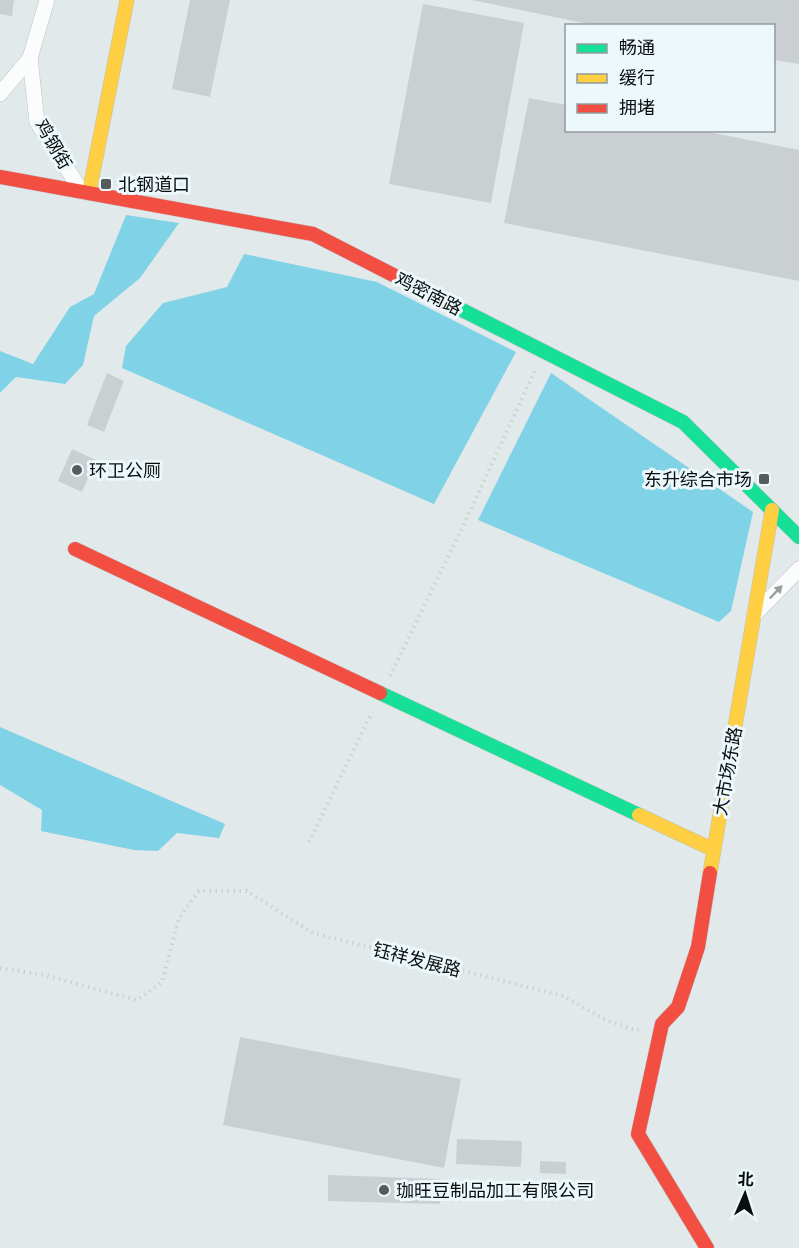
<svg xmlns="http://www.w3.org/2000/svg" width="799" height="1248" viewBox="0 0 799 1248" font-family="'Open Sans','Noto Sans SC',sans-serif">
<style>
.forest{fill:#80d2e6}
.building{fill:#cad0d1}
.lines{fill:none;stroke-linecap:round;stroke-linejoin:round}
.street-casing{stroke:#bec3c4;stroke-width:16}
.fast-casing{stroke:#bec3c4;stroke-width:15}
.slow-casing{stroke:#bec3c4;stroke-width:15}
.jam-casing{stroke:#bec3c4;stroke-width:15}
.path{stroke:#ced0d0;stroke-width:4;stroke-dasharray:1.5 4.5;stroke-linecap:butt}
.street{stroke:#fbfcfc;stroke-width:15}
.fast{stroke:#16e098;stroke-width:14}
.slow{stroke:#ffcf43;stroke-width:14}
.jam{stroke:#f24e42;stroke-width:14}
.oneway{fill:#9b9d9d}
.poi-dot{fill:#565b5c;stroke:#ecf8fb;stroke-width:2}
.labels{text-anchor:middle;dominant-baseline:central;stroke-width:6;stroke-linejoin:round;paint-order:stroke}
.street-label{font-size:18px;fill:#0a0e0f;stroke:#ecf8fb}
.poi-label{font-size:18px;fill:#0a0e0f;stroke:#ecf8fb;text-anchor:start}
</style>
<rect width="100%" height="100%" fill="#e2e9ea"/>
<g class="forest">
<polygon points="126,215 179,223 140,278 94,316 83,365 65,384 16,377 0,393 0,351 33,364 70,307 94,294"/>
<polygon points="244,254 377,282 516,352 434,504 122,368 126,346 163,303 227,287"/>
<polygon points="551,373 753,512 731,611 719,622 478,520"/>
<polygon points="0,727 225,824 219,838 177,833 158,851 134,850 41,831 42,810 0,785"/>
</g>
<g class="building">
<polygon points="0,0 14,0 12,16 0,14"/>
<polygon points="190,0 230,0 210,97 172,89"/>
<polygon points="472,0 799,0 799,64 774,60 774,26 598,26"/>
<polygon points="423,4 524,23 491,203 389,184"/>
<polygon points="529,98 566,105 566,130 698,130 799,150 799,281 504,223"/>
<polygon points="107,373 124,381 104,432 87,425"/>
<polygon points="72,449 96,460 82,492 58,481"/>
<polygon points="240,1037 461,1079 444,1168 223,1125"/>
<polygon points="457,1139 522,1141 521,1167 456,1164"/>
<polygon points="540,1161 566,1162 566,1174 540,1173"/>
<polygon points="328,1175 441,1179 440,1204 328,1201"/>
</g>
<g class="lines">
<defs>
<g id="street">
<polyline points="47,0 30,58 37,122 82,192"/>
<polyline points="0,94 30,58"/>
<polyline points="754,615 799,569"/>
</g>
<g id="fast">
<polyline points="403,280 683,422 799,537"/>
<polyline points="380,693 639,815"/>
</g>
<g id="slow">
<polyline points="89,193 127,0"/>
<polyline points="639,815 714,850"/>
<polyline points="710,873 772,510"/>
</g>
<g id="jam">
<polyline points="0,177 313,234 403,280"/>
<polyline points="75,549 380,693"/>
<polyline points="707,1248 638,1134 662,1024 678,1007 698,947 710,873"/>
</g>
</defs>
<use href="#street" class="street-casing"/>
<use href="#fast" class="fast-casing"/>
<use href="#slow" class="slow-casing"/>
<use href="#jam" class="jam-casing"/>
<g class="path">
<polyline points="390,676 465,522 536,368"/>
<polyline points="309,842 372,712"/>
<polyline points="0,968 44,975 137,1000 162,982 179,918 199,891 247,891 313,933 563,996 604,1019 635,1030 640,1029"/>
</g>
<use href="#street" class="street"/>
<use href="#fast" class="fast"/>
<use href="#slow" class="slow"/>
<use href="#jam" class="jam"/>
</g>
<defs><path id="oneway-solid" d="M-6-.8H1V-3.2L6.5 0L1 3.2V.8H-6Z" transform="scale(1.5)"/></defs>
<use class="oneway" href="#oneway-solid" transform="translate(776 592) rotate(-46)"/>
<g class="poi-dot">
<rect x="100" y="178" width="12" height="12" rx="3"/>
<circle cx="77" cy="470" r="6"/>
<rect x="758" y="473" width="12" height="12" rx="3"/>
<circle cx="384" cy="1190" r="6"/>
</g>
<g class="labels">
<g class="street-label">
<text transform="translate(54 144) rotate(60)">鸡钢街</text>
<text transform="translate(429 293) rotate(27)">鸡密南路</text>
<text transform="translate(727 771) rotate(-80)">大市场东路</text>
<text transform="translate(417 959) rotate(14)">钰祥发展路</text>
</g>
<g class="poi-label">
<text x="118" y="184">北钢道口</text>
<text x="89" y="470">环卫公厕</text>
<text x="752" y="479" text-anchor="end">东升综合市场</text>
<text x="396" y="1190">珈旺豆制品加工有限公司</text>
</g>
</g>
<rect x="565" y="24" width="210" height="108" fill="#ecf8fb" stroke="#929a9d" stroke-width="1.5"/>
<rect x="577" y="44" width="30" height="9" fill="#16e098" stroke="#929a9d" stroke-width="1.5"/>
<text x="619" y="54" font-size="18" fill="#0a0e0f">畅通</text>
<rect x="577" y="74" width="30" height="9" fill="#ffcf43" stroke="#929a9d" stroke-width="1.5"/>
<text x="619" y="84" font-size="18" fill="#0a0e0f">缓行</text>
<rect x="577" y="104" width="30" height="9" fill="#f24e42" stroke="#929a9d" stroke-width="1.5"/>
<text x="619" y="114" font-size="18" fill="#0a0e0f">拥堵</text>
<g transform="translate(745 1194) rotate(3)" stroke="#ecf8fb" stroke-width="4.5" paint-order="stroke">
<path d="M0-4.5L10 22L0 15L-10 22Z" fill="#0a0e0f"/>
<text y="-9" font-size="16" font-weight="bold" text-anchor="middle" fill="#0a0e0f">北</text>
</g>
</svg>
